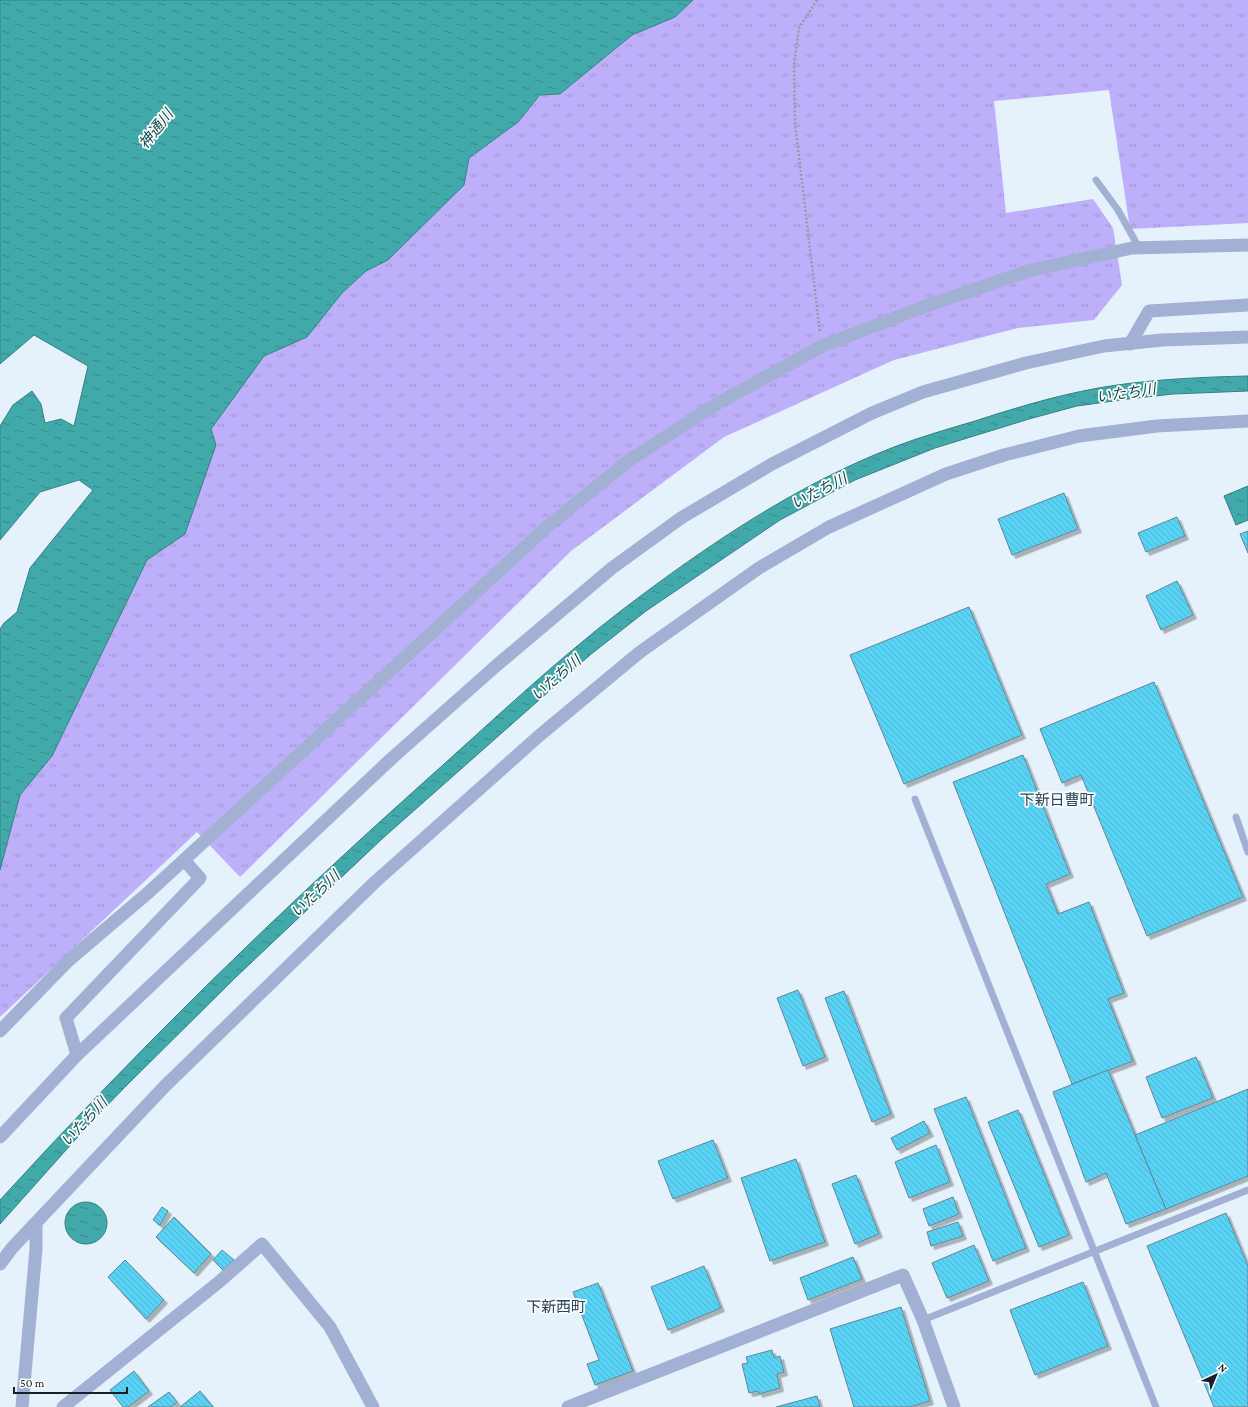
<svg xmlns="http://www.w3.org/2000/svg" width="1248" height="1407" viewBox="0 0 1248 1407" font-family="'Crimson Pro','Noto Sans JP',serif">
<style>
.grass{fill:url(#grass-tufts)}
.water{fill:url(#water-ripples);stroke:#348083}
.building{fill:url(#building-back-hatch);stroke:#608692;filter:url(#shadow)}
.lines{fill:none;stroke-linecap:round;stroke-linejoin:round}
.path{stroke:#919da6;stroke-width:2.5;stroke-dasharray:2 2;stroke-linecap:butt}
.lane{stroke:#a2b0d3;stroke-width:7}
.street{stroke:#a2b0d3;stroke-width:13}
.labels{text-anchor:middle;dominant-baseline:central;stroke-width:3.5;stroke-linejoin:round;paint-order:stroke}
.water-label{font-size:15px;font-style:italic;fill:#114d4e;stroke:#fcfcfc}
.neighbourhood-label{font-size:15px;fill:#2a4357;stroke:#fcfcfc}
</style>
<defs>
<pattern id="grass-tufts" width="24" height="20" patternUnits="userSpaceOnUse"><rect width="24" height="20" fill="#bdaff9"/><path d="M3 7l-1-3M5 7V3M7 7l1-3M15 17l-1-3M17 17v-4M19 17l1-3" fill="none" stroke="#a296d5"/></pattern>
<pattern id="water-ripples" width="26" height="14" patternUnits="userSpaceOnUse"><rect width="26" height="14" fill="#42a9aa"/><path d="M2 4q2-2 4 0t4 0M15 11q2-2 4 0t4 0" fill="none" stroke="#36898a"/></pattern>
<pattern id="building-back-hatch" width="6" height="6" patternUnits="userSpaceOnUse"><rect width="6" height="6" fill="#59d2f5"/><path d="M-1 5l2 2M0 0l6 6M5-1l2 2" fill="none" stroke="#4db4d2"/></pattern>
<filter id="shadow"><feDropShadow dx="3.5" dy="3.5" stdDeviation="0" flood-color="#0004"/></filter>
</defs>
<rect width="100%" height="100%" fill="#e5f1fb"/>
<polygon class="grass" points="693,0 1248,0 1248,223 1130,229 1109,90 994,101 1006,213 1093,199 1113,228 1122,285 1094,320 1018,328 894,360 724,437 571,551 240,877 197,832 0,1017 0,870 20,795 52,756 147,560 185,534 216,445 211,429 264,355 307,337 342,293 366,271 388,260 464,185 469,158 518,122 541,95 560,94 632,35 675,17"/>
<g class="water">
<polygon points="0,0 693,0 675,17 632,35 560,94 540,95 518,122 469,158 464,185 388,260 366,271 342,293 307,337 264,356 211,429 216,445 185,534 147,560 52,756 20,795 0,870 0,629 4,623 17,612 30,568 93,490 79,480 40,492 0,540 0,426 13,405 32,391 41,404 45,423 61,419 74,426 88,366 34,335 0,364"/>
<path d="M1248 376V391L1173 394 1128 399 1077 406 1029 419 935 448 855 480 780 520 646 611 590 655 383 838 235 978 127 1085 91 1122 0 1224V1200C134 1053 276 914 424 782 489 724 553 663 622 610 706 546 796 485 894 447 920 437 948 429 975 421 1021 406 1068 392 1117 385 1160 379 1204 377 1248 376Z"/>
<polygon points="1248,486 1248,520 1236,525 1224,496"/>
<circle cx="86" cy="1223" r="21"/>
</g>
<g class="building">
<polygon points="1064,493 1078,529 1012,555 998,519"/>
<polygon points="1177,517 1185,536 1146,552 1138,533"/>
<polygon points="1248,531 1248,553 1240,534"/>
<polygon points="1177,581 1193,615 1161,630 1146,596"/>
<polygon points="969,607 1022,735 904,784 850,655"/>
<polygon points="1154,682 1243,897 1147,936 1081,775 1062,783 1040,729"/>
<polygon points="1023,755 1070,874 1046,884 1058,914 1089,902 1124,993 1108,999 1133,1061 1072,1084 953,782"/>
<polygon points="798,990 825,1057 803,1066 777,998"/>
<polygon points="844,991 891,1114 872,1122 825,998"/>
<polygon points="1196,1057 1213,1098 1162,1118 1146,1077"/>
<polygon points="1108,1070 1166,1209 1126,1224 1106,1173 1086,1182 1053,1092"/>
<polygon points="1248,1089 1248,1176 1166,1209 1135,1135"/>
<polygon points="966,1097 1026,1248 993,1261 934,1109"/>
<polygon points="1018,1110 1069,1235 1039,1247 988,1122"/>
<polygon points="924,1121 930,1133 897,1150 891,1138"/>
<polygon points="713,1140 728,1178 673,1199 658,1161"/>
<polygon points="936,1145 950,1182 909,1198 895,1162"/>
<polygon points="796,1159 825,1242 770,1261 741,1178"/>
<polygon points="856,1175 879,1234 855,1244 832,1184"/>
<polygon points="953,1197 959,1214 929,1226 923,1209"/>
<polygon points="162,1207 168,1211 160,1225 153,1220"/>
<polygon points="1226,1213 1248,1266 1248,1407 1214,1407 1147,1246"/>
<polygon points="174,1217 211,1254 194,1273 156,1237"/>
<polygon points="958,1222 963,1236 931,1246 927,1232"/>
<polygon points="974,1245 989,1281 947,1298 932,1263"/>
<polygon points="222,1250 234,1260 223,1270 213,1260"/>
<polygon points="853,1257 862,1279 808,1300 800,1278"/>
<polygon points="125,1260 164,1300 146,1319 108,1277"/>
<polygon points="704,1266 721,1308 668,1330 651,1287"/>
<polygon points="1083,1282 1108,1346 1035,1375 1010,1310"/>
<polygon points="598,1283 633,1371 595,1385 587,1364 599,1360 573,1292"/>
<polygon points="901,1307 930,1401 910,1407 854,1407 830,1329"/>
<polygon points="772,1350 774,1358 780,1356 784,1372 777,1374 780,1388 759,1394 758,1391 749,1393 742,1364 748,1363 746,1357"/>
<polygon points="134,1371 149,1391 128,1407 123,1407 110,1390"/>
<polygon points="200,1391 213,1407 180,1407"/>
<polygon points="169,1392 177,1402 171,1407 148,1407"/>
<polygon points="817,1396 820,1407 776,1407"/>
</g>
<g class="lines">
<polyline class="path" points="817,0 799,28 794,65 795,123 820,333"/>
<g class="lane">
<polyline points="1096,180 1118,210 1139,248"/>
<polyline points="915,799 1156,1407"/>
<polyline points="1236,817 1248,852"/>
<polyline points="923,1320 1248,1190"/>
</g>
<g class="street">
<polyline points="1130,344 1149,311 1248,305"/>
<polyline points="0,1031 68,961 149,892 548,526 628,461 715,405 822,346 926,306 1028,271 1132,248 1248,245"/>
<polyline points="77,1055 66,1018 200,878 184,860"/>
<polyline points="0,1137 77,1055 391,759 497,665 612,568 681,518 772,464 872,413 923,392 1026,363 1104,346 1162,340 1248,337"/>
<polyline points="0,1264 12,1248 165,1086 375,882 540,735 640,652 759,568 829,527 946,474 1004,455 1079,436 1157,426 1248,421"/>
<polyline points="22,1407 36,1249 36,1223"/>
<polyline points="63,1407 219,1282 262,1244 330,1327 373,1407"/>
<polyline points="568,1407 903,1275 923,1320 954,1407"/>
</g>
</g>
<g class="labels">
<g class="water-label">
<text transform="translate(156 129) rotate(-52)">神通川</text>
<text transform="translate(1126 393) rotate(-8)">いたち川</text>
<text transform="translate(819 491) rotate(-27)">いたち川</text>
<text transform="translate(556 678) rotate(-41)">いたち川</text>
<text transform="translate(315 894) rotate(-43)">いたち川</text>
<text transform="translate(84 1122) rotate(-47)">いたち川</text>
</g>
<g class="neighbourhood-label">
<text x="1057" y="800">下新日曹町</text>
<text x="556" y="1307">下新西町</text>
</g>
</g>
<g transform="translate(1216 1375) rotate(44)" stroke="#fcfcfc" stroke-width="3" paint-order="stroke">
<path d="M0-3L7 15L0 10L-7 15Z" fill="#152029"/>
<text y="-6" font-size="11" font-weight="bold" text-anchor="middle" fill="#152029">N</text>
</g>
<path d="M14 1387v6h113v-6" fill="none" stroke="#152029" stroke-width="2"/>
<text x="20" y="1387" font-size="12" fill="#152029" stroke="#fcfcfc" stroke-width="3" paint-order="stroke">50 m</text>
</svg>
